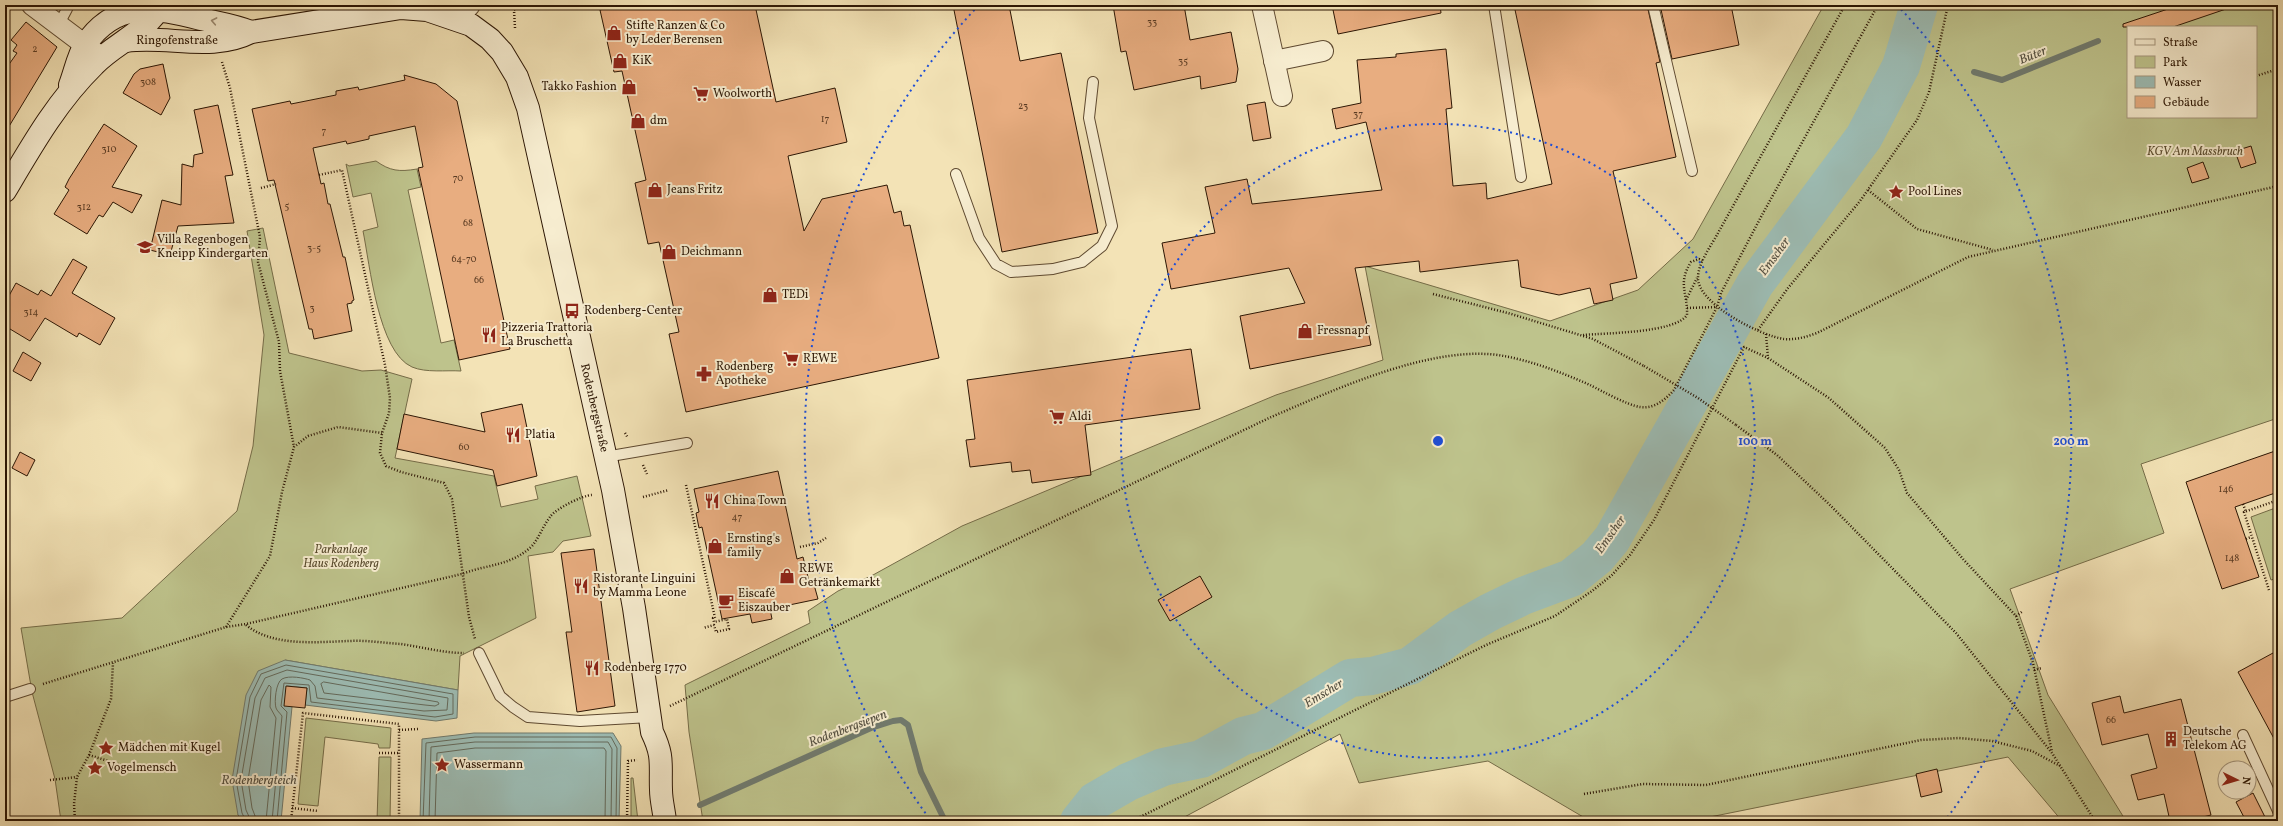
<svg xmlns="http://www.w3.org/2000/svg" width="2283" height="826" viewBox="0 0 2283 826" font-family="Vollkorn,serif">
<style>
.green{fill:#bec38c;stroke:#756c48;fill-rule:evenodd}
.water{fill:#9dbdb5;stroke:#707a6e}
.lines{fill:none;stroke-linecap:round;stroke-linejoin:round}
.shore{stroke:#646a5c;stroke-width:1}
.stream{stroke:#707a6e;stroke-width:6}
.river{stroke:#9dbdb5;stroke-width:38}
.building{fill:#e8ad80;stroke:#2c1604}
.lane-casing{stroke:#5e4930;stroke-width:12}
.street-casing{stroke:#5e4930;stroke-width:22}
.secondary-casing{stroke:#2c1604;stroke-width:24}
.path{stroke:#2c1604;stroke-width:2.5;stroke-dasharray:1 2;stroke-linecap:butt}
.lane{stroke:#f7edd0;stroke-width:10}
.street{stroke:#f7edd0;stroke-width:20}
.secondary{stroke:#f7edd0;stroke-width:22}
.path-bridge{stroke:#2c1604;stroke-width:2.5;stroke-dasharray:1 2;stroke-linecap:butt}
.oneway{stroke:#9c8c74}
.ring{fill:none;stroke:#1d4ed8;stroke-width:2;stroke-dasharray:2 4}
.labels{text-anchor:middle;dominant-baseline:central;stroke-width:4;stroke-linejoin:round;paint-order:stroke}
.number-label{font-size:10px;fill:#5b3c23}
.poi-label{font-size:12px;fill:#2c1604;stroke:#f7edd0;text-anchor:start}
.street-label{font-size:12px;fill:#2c1604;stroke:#f7edd0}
.park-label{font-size:12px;font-style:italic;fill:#584a2d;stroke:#f7edd0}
.water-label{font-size:13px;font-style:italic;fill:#545042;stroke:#f7edd0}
.centre{fill:#1d4ed8;stroke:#f7edd0;stroke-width:2}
.ring-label{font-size:12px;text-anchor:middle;font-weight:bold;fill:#1d4ed8;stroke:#f7edd0;stroke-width:4;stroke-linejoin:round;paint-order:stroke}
</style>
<rect width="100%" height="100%" fill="#f3e3b6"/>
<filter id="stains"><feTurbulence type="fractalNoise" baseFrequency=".005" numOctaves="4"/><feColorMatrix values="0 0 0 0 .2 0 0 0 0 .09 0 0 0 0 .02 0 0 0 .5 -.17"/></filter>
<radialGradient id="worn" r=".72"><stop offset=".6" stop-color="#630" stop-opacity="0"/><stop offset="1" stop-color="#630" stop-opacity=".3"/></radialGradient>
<g class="green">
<path d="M1824 5H2278V418L2141 464 2164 533 2010 589 2048 695 2126 821H2062L2008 757 1690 821H1590L1488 761 1359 783 1340 734 1177 821H703L689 732 685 685 810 623 808 611 838 591 873 575 962 526 1276 395 1383 360 1365 266 1550 321 1638 290 1693 239ZM2128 27H2256V117H2128Z"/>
<path d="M376 161C390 171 399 172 417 169L421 187 408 190 441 343 454 340 461 371C446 370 426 373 412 367 378 352 370 265 363 231L378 227 371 193 353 197 346 164 349 166Z"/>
<polygon points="263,228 289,353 362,371 381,370 412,379 395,458 494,476 501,507 538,499 535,486 577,476 591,536 563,541 553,552 528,556 536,618 460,656 458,690 285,660 238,815 244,821 61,821 55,779 32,692 21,628 122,618 237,511 253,446 264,335 247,231"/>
<polygon points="2278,507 2278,578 2271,580 2251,517"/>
<polygon points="306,718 391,728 390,748 379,748 378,744 325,737 318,806 298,804"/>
<polygon points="379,757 391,757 390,821 377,821"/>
<polygon points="631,778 633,778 638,821 631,821"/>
</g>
<g class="water">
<polygon points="285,660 458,690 457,718 436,721 305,705 307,688 287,686 292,707 281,821 244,821 238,815 232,780 246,695 258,671"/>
<polygon points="474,733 613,733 621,746 619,821 420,821 422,739"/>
</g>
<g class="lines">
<g class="shore">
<polygon points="324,682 438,702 439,704 435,706 425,705 324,693 321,684"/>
<polyline points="246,821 242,813 236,780 250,697 261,674 286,665 453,694 453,714 435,717 311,702 309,685 284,683 281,706 287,712 277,821"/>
<path d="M251 821 246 810 241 780 255 698 265 678 287 670 448 698 447 710 424 711 317 698 315 686 310 680C304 678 289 675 282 679 276 682 274 702 276 708 277 711 280 713 282 716L272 821"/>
<polyline points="257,821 252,808 248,780 261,700 269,685 271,687 270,707 276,718 266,821"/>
<polyline points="423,821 426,743 475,737 611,737 617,748 616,821"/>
<polyline points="429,821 431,747 475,742 608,742 612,749 611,821"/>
<polyline points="435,821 437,753 475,748 604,748 606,751 605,821"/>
</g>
<g class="stream">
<polyline points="1905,51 1916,56"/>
<polyline points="1974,72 2002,80 2098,41"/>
<polyline points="700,805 871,728 893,721 901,720 908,725 921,772 945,821"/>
</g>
<polyline class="river" points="1079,821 1095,801 1128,782 1163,767 1201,759 1243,736 1263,731 1350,678 1372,676 1410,666 1460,629 1490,612 1523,596 1571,578 1597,557 1612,539 1755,284 1864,137 1901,66 1919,5"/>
</g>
<g class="building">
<polygon points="608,5 755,5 776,102 835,88 847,142 788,156 804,231 822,199 887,185 894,213 901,211 904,226 910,225 939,358 686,412 669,334 679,332 659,242 648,244 635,183 646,180 622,71 614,72 600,10 608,8"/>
<polygon points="953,5 1009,5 1020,61 1061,53 1098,233 1002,252"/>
<polygon points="1113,5 1184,5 1190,40 1231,32 1238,69 1236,82 1201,89 1200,76 1134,90 1126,51 1121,52"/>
<polygon points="1332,5 1440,5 1441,13 1338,34"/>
<polygon points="1514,5 1647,5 1660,62 1656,63 1676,157 1613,171 1637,278 1610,284 1613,300 1594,304 1590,288 1559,295 1521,287 1518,260 1420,272 1419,261 1355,268 1371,345 1250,369 1240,316 1305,303 1289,268 1171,289 1162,243 1215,233 1205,187 1247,179 1252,204 1382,190 1366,122 1336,129 1332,109 1361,103 1357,60 1396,57 1396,54 1446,49 1452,108 1446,109 1453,186 1486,183 1487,199 1552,184"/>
<polygon points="1660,5 1731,5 1739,45 1672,59"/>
<polygon points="2180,5 2229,5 2229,8 2173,27 2123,27 2123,24"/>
<polygon points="26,22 57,47 5,133 5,70 17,53 13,51 17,45 11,40"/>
<polygon points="163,64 170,98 161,115 123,93 134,74 140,69"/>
<polygon points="404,75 436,84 457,101 510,349 459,360 418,168 423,167 415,126 369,136 369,139 347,144 346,141 313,148 321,184 324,183 328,204 330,204 343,257 345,257 354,300 352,301 352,303 347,304 352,331 314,339 312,329 309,329 274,180 268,181 252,109 290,101 291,104 336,95 336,91 358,87 359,90 405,80"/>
<polygon points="1265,102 1271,138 1253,141 1247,105"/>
<polygon points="218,105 233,175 225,176 234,223 178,226 170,255 150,250 162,200 181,205 182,164 193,167 194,155 203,153 194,110"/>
<polygon points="104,124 137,146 112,187 142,195 132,213 113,202 103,217 99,215 87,234 54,214 69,190 65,187 69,179"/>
<polygon points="2251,146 2256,163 2241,168 2235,151"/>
<polygon points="2203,162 2209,178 2192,183 2187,168"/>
<polygon points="73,259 87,267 72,293 115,318 100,345 79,333 77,337 45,318 30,341 5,326 5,303 16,283 38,295 41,290 51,296"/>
<polygon points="1191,349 1200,409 1085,425 1091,475 1032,483 1030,470 1012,472 1011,462 970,467 966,440 975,439 967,380"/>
<polygon points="23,352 41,363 31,381 13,371"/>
<polygon points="522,404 537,476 497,486 493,470 397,449 404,414 485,432 481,413"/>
<polygon points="2278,450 2278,492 2235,507 2259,577 2222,589 2186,482"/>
<polygon points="20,452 35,460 27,476 12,468"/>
<polygon points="778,471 797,559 803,557 809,581 813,581 818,599 770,609 772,619 752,623 750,614 722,619 702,527 699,528 696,513 699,512 694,489"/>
<polygon points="594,549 615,706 577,712 566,632 572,632 561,553"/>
<polygon points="1200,576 1212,597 1170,621 1158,600"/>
<polygon points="2273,653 2278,663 2278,746 2238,672"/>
<polygon points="286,686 307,688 305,708 284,706"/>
<polygon points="2120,696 2124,713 2181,699 2211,815 2187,821 2170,821 2164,794 2138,800 2131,775 2157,768 2148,734 2102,745 2092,703"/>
<polygon points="1937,769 1942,792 1921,797 1916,774"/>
<polygon points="2253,793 2267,821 2246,821 2236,802"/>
</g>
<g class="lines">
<defs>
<g id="lane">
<polyline points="1494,5 1521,177"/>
<polyline points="1653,5 1692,171"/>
<polyline points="58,26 67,9 66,5"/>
<polyline points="956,174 979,238 996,264 1011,272 1053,269 1082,262 1102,246 1112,226 1089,118 1093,82"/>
<polyline points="605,457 687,443"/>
<polyline points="479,653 500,696 513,707 528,717 580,721 650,717"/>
<polyline points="5,697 30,689"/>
<polyline points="2243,735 2278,811"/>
</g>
<g id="street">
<polyline points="32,5 97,54"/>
<polyline points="1262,5 1282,96"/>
<polyline points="457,19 470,5"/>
<polyline points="1274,61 1323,51"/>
</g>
<g id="secondary">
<path d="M126 41C167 35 212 52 251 32L401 8 427 10 471 25 490 39 502 52 517 77 528 108 613 490 634 608 652 732C664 757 660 764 661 790 661 800 664 811 665 821"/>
<path d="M70 85C75 72 78 56 85 45 115 0 155 7 201 19 218 23 234 25 251 32"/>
<path d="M5 191C31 147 57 101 94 65 115 43 146 33 161 5"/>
</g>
</defs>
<use href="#lane" class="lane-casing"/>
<use href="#street" class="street-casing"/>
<use href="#secondary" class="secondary-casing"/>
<g class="path">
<polyline points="498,5 501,7"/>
<polyline points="547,5 550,9"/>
<path d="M1845 5 1718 233C1711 246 1698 263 1698 278 1698 304 1761 336 1784 339 1796 340 1806 337 1817 333L1968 257 2278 186"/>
<polyline points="515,28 514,10 523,5"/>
<polyline points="222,62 230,88 260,237 258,262 279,342 280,371 294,447"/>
<polyline points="2256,76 2278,69"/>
<polyline points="319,175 342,170 385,365 390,398 389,413 382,433 380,453 386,466 401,472 444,483 452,499 469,617 475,639"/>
<polyline points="261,188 276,184"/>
<polyline points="1868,190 1917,229 1993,250"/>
<polyline points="1433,294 1508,313 1593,339 1644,366"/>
<polyline points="1686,300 1697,278"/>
<polyline points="1687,308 1716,307"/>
<polyline points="1758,330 1788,288 1860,201 1917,120 1929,92 1948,5"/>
<polyline points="1766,334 1768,358 1829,398 1885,448 1899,470 1907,493 1963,559 2016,616 2033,663 2052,752"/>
<path d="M1583 335C1606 333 1675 333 1687 315 1688 293 1677 284 1691 262L1699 259 1703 261"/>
<polyline points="1736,425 1777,455 1831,506 1956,633 2052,753 2095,821"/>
<polyline points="625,433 628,438"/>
<polyline points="643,465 647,474"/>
<polyline points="686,485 715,618 713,618 714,622 727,619 729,629 716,632 714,625 703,628"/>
<polyline points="643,497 669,490"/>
<polyline points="2243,504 2246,512"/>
<polyline points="2246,539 2251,537"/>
<polyline points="800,547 818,543 826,538"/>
<polyline points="2269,590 2244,512 2278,500"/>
<polyline points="2016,616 2023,611"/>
<path d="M246 625C273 647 317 642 349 641 366 640 384 643 401 644 422 647 443 653 464 653"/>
<polyline points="226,627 270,556 282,492 294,447 308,436 338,427 382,433"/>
<polyline points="2034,670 2042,668"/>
<path d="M43 684 226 627 246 624 462 574C488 564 511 566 532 546 539 538 543 526 550 517 555 509 583 495 592 495"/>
<path d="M670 706 1269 418C1334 390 1434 343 1504 356 1532 361 1563 373 1590 385 1602 391 1627 405 1640 407 1654 409 1665 400 1674 390L1717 307 1721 293 1762 215 1878 5"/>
<polyline points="399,730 418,729"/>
<polyline points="379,753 399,753"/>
<polyline points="89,755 124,766"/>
<polyline points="50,780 77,777"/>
<polyline points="1584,794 1643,784 1706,785 1921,740 1959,738 1992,741 2032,751 2060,766"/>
<polyline points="292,808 318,811"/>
<polyline points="75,821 74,804 77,777 89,755 111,699 113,663"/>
<polyline points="291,821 303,713 399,724 399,821"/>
<polyline points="627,821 628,761 637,760"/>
<polyline points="1132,821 1486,645 1555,616 1592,591 1612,575 1630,555 1654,520 1744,347 1768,358"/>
</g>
<use href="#lane" class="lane"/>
<use href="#street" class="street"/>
<use href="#secondary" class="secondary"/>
<polyline class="path-bridge" points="1644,366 1698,398 1736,425"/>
</g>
<defs><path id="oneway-chevron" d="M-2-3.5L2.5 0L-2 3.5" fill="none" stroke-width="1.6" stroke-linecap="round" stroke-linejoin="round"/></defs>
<use class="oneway" href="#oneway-chevron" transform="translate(214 21) rotate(-169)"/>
<g class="ring">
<circle cx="1438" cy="441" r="317"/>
<path d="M929 818A633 633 0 0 1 979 5M1897 5A633 633 0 0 1 1947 818"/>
</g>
<defs>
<symbol id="shop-bare" viewBox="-9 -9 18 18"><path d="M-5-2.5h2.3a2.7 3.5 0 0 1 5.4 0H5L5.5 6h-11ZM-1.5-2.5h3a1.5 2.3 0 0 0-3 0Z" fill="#8f2418" stroke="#f7edd0" stroke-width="2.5" paint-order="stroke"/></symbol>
<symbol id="supermarket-bare" viewBox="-9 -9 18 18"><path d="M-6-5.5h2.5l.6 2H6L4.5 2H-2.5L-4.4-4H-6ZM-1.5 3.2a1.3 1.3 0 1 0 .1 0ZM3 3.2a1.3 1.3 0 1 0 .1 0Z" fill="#8f2418" stroke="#f7edd0" stroke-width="2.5" paint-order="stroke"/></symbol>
<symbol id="sight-bare" viewBox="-9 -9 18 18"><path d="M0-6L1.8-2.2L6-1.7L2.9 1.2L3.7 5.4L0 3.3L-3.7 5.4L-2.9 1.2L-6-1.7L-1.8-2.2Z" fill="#8f2418" stroke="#f7edd0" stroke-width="2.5" paint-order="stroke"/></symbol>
<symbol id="school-bare" viewBox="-9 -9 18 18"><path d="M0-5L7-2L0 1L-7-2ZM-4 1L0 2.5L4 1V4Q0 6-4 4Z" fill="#8f2418" stroke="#f7edd0" stroke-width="2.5" paint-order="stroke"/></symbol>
<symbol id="bus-bare" viewBox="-9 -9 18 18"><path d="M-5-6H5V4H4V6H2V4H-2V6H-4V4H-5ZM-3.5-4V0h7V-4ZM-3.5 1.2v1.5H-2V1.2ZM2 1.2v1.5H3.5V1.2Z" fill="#8f2418" stroke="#f7edd0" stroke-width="2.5" paint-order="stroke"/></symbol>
<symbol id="restaurant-bare" viewBox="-9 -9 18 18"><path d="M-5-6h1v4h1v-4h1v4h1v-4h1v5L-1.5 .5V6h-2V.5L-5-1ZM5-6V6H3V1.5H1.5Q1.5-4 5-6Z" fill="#8f2418" stroke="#f7edd0" stroke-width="2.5" paint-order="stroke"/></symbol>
<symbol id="pharmacy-bare" viewBox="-9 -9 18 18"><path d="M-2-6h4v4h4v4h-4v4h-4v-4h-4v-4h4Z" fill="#8f2418" stroke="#f7edd0" stroke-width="2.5" paint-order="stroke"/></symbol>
<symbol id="cafe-bare" viewBox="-9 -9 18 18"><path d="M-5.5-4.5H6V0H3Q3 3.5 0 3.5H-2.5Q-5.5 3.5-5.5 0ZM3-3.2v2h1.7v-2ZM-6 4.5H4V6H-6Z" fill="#8f2418" stroke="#f7edd0" stroke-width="2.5" paint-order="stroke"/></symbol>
<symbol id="building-bare" viewBox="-9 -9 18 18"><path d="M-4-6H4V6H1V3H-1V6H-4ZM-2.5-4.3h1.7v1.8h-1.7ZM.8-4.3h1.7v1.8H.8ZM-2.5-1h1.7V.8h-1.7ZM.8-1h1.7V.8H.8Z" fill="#8f2418" stroke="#f7edd0" stroke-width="2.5" paint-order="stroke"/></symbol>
</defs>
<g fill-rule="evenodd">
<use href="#shop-bare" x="603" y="22" width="22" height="22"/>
<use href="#shop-bare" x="609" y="50" width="22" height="22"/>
<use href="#shop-bare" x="618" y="76" width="22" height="22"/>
<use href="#supermarket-bare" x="690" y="83" width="22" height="22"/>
<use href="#shop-bare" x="627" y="110" width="22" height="22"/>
<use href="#shop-bare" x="644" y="179" width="22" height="22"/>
<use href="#sight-bare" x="1885" y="181" width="22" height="22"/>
<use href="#school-bare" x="134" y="236" width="22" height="22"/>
<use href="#shop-bare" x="658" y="241" width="22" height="22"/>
<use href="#shop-bare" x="759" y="284" width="22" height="22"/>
<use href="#bus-bare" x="561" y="300" width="22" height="22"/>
<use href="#shop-bare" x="1294" y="320" width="22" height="22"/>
<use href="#restaurant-bare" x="478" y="324" width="22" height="22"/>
<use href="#supermarket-bare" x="780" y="348" width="22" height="22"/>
<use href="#pharmacy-bare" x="693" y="363" width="22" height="22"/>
<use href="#supermarket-bare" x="1046" y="406" width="22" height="22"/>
<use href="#restaurant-bare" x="502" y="424" width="22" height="22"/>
<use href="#restaurant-bare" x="701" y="490" width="22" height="22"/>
<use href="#shop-bare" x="704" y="535" width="22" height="22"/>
<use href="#shop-bare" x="776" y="565" width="22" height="22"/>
<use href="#restaurant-bare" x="570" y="575" width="22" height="22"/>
<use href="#cafe-bare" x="715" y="590" width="22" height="22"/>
<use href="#restaurant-bare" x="581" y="657" width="22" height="22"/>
<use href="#building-bare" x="2160" y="728" width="22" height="22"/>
<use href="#sight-bare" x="95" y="737" width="22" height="22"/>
<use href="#sight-bare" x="431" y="754" width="22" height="22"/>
<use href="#sight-bare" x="84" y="757" width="22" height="22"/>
</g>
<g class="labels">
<g class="number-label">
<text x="1152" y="22">33</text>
<text x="35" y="49">2</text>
<text x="1183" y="61">35</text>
<text x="148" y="82">308</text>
<text x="1023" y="106">23</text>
<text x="1358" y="114">37</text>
<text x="825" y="119">17</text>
<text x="324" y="131">7</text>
<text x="109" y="149">310</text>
<text x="458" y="178">70</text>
<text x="287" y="206">5</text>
<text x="84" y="207">312</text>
<text x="468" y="223">68</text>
<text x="314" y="248">3-5</text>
<text x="464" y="259">64-70</text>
<text x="479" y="280">66</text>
<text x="312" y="308">3</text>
<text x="31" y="312">314</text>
<text x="464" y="447">60</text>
<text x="2226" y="489">146</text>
<text x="737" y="517">47</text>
<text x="2232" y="558">148</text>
<text x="2111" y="720">66</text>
</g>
<g class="poi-label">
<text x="626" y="26">Stifte Ranzen &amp; Co<tspan x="626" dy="14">by Leder Berensen</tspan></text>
<text x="632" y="61">KiK</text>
<text x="617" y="87" text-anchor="end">Takko Fashion</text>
<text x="713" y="94">Woolworth</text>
<text x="650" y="121">dm</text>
<text x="667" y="190">Jeans Fritz</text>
<text x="1908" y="192">Pool Lines</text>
<text x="157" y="240">Villa Regenbogen<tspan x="157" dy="14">Kneipp Kindergarten</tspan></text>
<text x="681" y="252">Deichmann</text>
<text x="782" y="295">TEDi</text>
<text x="584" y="311">Rodenberg-Center</text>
<text x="501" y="328">Pizzeria Trattoria<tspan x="501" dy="14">La Bruschetta</tspan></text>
<text x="1317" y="331">Fressnapf</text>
<text x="803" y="359">REWE</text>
<text x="716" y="367">Rodenberg<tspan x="716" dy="14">Apotheke</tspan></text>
<text x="1069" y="417">Aldi</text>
<text x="525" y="435">Platia</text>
<text x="724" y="501">China Town</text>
<text x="727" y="539">Ernsting's<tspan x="727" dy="14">family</tspan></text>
<text x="799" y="569">REWE<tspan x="799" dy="14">Getränkemarkt</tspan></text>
<text x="593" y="579">Ristorante Linguini<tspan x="593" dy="14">by Mamma Leone</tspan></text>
<text x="738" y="594">Eiscafé<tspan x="738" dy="14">Eiszauber</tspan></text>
<text x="604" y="668">Rodenberg 1770</text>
<text x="2183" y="732">Deutsche<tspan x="2183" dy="14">Telekom AG</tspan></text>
<text x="118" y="748">Mädchen mit Kugel</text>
<text x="454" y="765">Wassermann</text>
<text x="107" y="768">Vogelmensch</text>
</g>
<g class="street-label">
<text x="177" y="41">Ringofenstraße</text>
<text transform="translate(594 408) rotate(77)">Rodenbergstraße</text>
</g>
<g class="park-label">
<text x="2195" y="152">KGV Am Massbruch</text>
<text x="341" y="550">Parkanlage<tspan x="341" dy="14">Haus Rodenberg</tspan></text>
</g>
<g class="water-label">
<text transform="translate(2033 56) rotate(-22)">Büter</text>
<text transform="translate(1775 257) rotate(-54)">Emscher</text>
<text transform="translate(1611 535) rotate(-55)">Emscher</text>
<text transform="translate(1324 694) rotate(-31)">Emscher</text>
<text transform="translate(848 729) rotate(-21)">Rodenbergsiepen</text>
<text x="259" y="781">Rodenbergteich</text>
</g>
</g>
<circle cx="1438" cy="441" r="6" class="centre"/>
<g class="ring-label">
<text x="1755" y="445">100 m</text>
<text x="2071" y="445">200 m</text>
</g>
<rect width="2283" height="826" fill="none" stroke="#f3e3b6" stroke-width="20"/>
<rect x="6" y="6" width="2271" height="814" fill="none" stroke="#2c1604" stroke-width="2"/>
<rect x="10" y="10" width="2263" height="806" fill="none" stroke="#2c1604"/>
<rect x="2127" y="26" width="130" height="92" fill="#f7edd0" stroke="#a6977e"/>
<rect x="2135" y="39" width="20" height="6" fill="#f7edd0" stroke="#a6977e"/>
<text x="2163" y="46" font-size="12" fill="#2c1604">Straße</text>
<rect x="2135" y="56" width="20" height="12" fill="#bec38c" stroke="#a6977e"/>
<text x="2163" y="66" font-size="12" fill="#2c1604">Park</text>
<rect x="2135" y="76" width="20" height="12" fill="#9dbdb5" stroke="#a6977e"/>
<text x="2163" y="86" font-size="12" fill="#2c1604">Wasser</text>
<rect x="2135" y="96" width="20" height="12" fill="#e8ad80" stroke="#a6977e"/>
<text x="2163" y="106" font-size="12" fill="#2c1604">Gebäude</text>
<g transform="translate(2237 780) rotate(95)"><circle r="19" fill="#f7edd0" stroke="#a6977e"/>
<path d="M0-3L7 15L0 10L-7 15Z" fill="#8f2418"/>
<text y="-6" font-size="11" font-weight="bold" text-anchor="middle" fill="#2c1604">N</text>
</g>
<rect width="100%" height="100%" filter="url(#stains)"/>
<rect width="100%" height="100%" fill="url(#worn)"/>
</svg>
